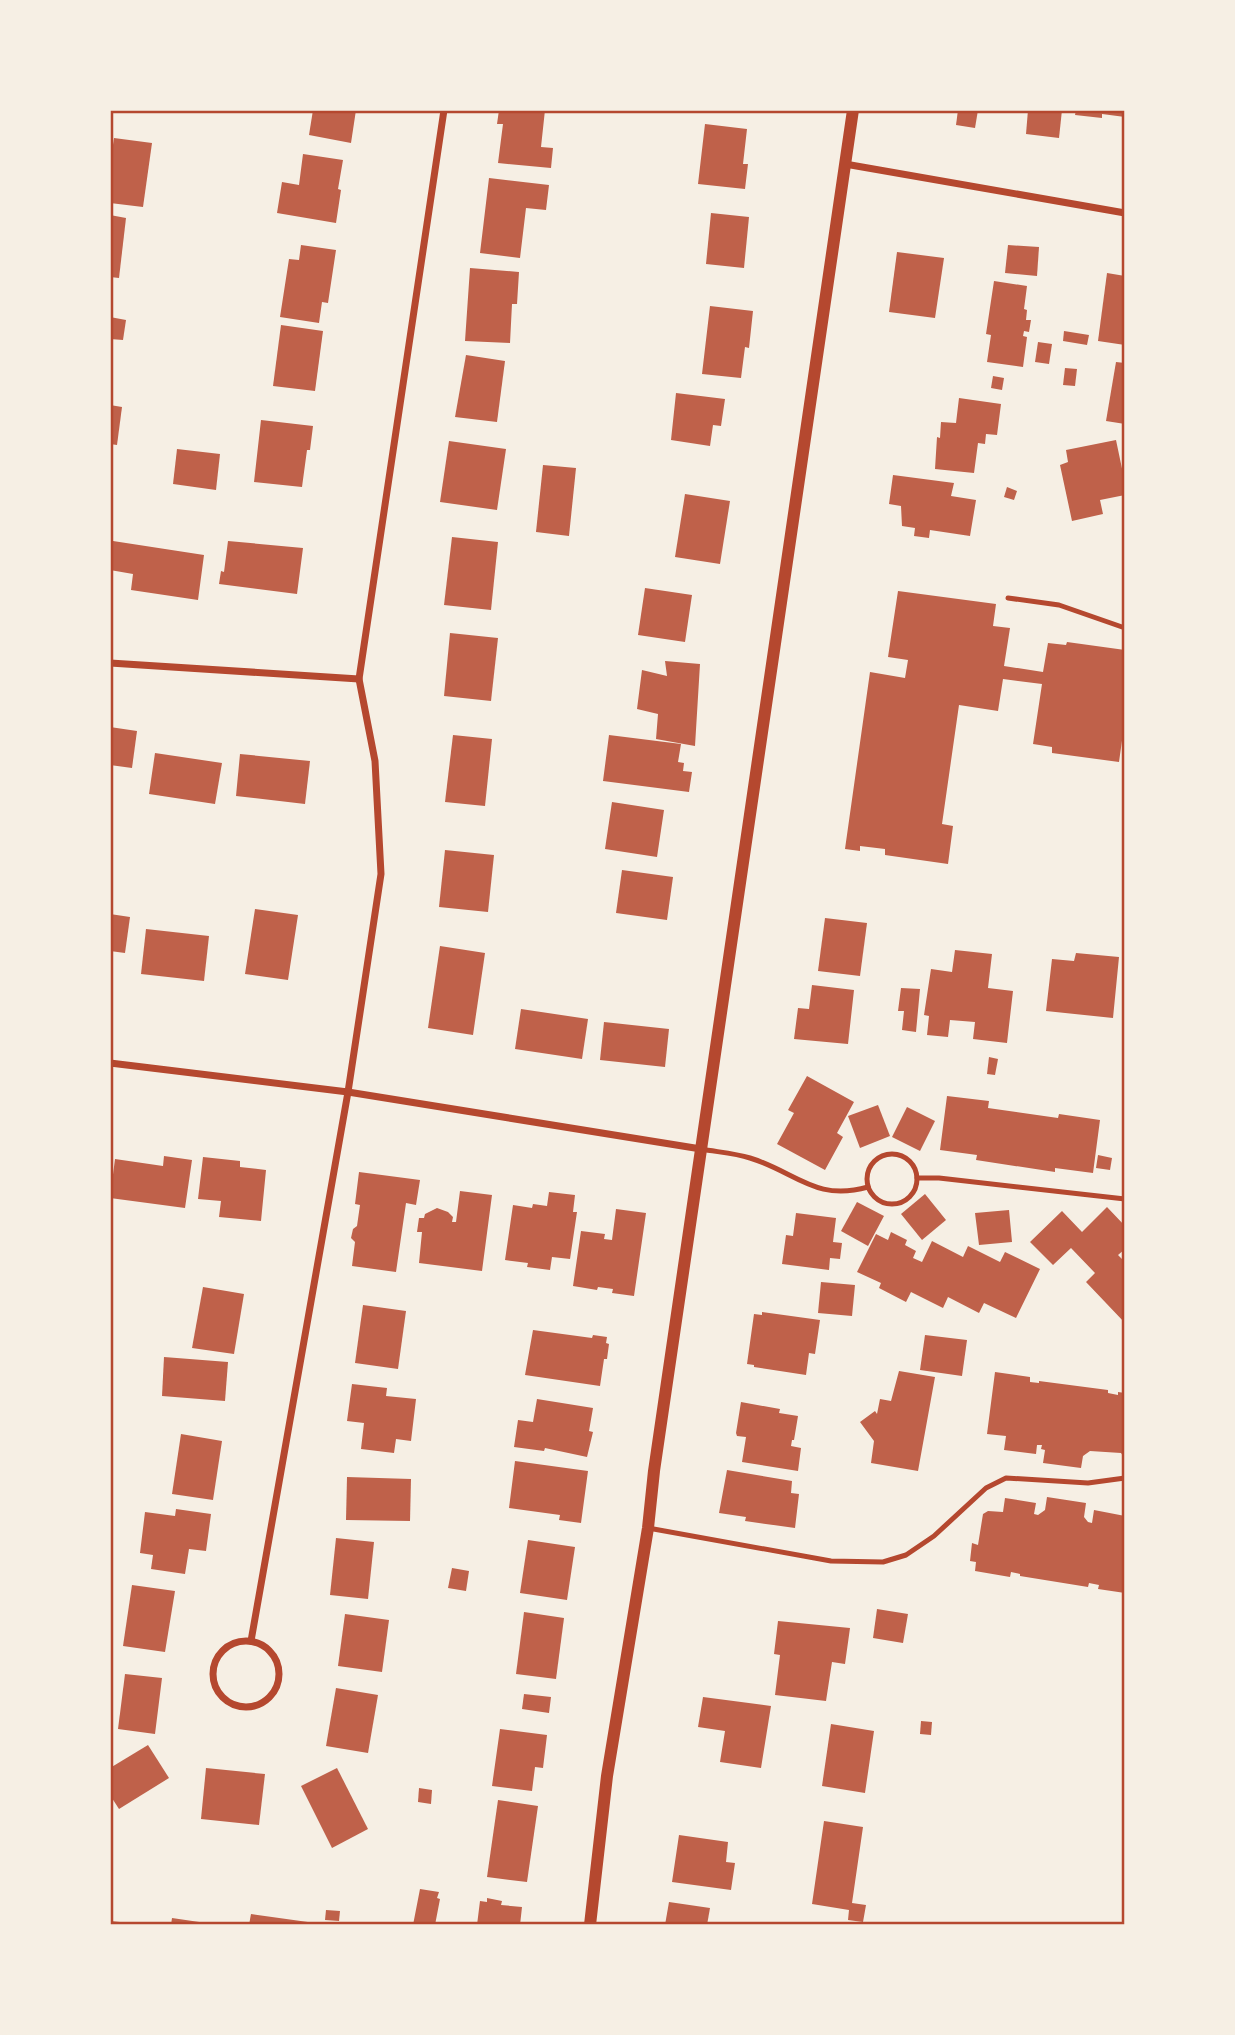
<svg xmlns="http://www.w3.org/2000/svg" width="1235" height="2035" viewBox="0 0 1235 2035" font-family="Raleway,sans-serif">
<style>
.building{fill:#bf614a}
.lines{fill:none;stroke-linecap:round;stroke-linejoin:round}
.service{stroke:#b5482f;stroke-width:5}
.minor{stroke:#b5482f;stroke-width:7}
.tertiary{stroke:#b5482f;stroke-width:12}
.neatline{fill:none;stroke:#b5482f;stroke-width:2.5}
</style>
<rect width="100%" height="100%" fill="#f6efe4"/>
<g class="building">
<polygon points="313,110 356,110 351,143 309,135"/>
<polygon points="499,110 545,110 541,147 553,148 551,168 498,163 503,124 497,124"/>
<polygon points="958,110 978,110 975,128 956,125"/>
<polygon points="1028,110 1062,110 1059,138 1026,134"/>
<polygon points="1076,110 1125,110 1125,117 1102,114 1102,118 1075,115"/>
<polygon points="705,124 747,129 743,164 748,164 745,189 698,184"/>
<polygon points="114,138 152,143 143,207 110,203 110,165"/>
<polygon points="303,154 343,160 338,189 341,190 336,223 277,213 282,182 299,185"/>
<polygon points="489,178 549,185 546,210 526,208 520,258 480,253"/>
<polygon points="711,213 749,217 744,268 706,264"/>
<polygon points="110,215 126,218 119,278 110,277"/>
<polygon points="301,245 336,250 328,303 322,302 319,323 280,317 289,259 299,260"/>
<polygon points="1008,245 1039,247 1037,276 1005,273"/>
<polygon points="897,252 944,258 935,318 889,312"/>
<polygon points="470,268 519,272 517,304 512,304 510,343 465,341"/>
<polygon points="1107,273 1125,276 1125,345 1098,341"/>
<polygon points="994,281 1027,286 1024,309 1027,310 1026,320 1031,320 1029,332 1024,331 1023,336 1027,337 1023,367 987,362 991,335 986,334"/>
<polygon points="710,306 753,311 749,348 745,347 741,378 702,374"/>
<polygon points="110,317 126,320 123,340 110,339"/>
<polygon points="281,325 323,331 315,391 273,386"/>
<polygon points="1064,331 1089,335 1087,345 1063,341"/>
<polygon points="1038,342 1052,344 1049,364 1035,362"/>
<polygon points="466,355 505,361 497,422 455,417"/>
<polygon points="1116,362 1125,363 1125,424 1106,421"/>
<polygon points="1065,368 1077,369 1075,386 1063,385"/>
<polygon points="993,376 1004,378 1002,390 991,388"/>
<polygon points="676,393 725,399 721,426 713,425 710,446 671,440"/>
<polygon points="959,398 1001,404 997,435 986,434 985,444 978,443 974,473 935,469 937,437 940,438 941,422 956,423"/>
<polygon points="110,405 122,407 117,445 110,444"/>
<polygon points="261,420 313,426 310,450 307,450 302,487 254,482"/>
<polygon points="1116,440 1125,483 1125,495 1100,500 1103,514 1072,521 1060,465 1068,462 1066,450"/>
<polygon points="449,441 506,449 497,510 440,502"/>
<polygon points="177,449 220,454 216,490 173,484"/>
<polygon points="543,465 576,468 569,536 536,532"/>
<polygon points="893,475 954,483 951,496 976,500 970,536 930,530 929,538 914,536 915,528 902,526 901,506 889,504"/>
<polygon points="1007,487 1017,491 1014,500 1004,497"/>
<polygon points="685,494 730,501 720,564 675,557"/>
<polygon points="452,537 498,542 491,610 444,605"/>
<polygon points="113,541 204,555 198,600 131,590 133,574 110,570"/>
<polygon points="228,541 303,548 297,594 219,584 221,571 224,572"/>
<polygon points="645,588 692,595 685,642 638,635"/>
<polygon points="898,591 996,604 993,626 1010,628 1004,666 1043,672 1048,643 1066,645 1067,642 1125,650 1125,719 1119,762 1052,753 1052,747 1033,744 1042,684 1003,679 998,711 959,705 942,824 953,826 948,864 885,855 885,849 860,846 860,851 845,849 870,672 905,678 908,660 888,657"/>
<polygon points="450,633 498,638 491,701 444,696"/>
<polygon points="665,661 700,664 695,746 656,739 658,714 637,709 642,670 667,676"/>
<polygon points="110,727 137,731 132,768 110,765"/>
<polygon points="453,735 492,739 485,806 445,802"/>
<polygon points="609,735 681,744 678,762 684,763 683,771 692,772 689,792 603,781"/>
<polygon points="155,753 222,763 215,804 149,794"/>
<polygon points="240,754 310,761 305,804 236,796"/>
<polygon points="612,802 664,810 657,857 605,849"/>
<polygon points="445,850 494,855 488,912 439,907"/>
<polygon points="622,870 673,877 667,920 616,913"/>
<polygon points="255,909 298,915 288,980 245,974"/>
<polygon points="110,914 130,917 125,953 110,951"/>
<polygon points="825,918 867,923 860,976 818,971"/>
<polygon points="146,929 209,936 204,981 141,974"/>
<polygon points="440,946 485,953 473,1035 428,1028"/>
<polygon points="955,950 992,954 988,988 1013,991 1007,1043 973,1039 975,1022 950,1020 948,1037 927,1035 929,1016 924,1015 931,969 952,972"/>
<polygon points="1076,953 1119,957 1113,1018 1046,1011 1052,959 1074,961"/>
<polygon points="812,985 854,990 848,1044 794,1039 798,1008 809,1009"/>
<polygon points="901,988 920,989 916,1032 902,1030 904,1011 898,1011"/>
<polygon points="521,1009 588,1019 582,1059 515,1049"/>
<polygon points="604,1022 669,1029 665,1067 600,1060"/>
<polygon points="989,1057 998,1059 995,1075 987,1074"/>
<polygon points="807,1076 854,1102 837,1133 843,1137 825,1170 777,1144 794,1113 788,1110"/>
<polygon points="947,1096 989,1101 988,1108 1058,1118 1059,1114 1100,1120 1093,1173 1055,1168 1055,1172 976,1160 977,1155 940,1150"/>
<polygon points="878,1105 890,1136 860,1148 848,1116"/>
<polygon points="907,1107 935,1121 920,1151 892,1137"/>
<polygon points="1098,1155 1112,1158 1110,1170 1096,1168"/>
<polygon points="164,1156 192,1160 185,1208 110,1198 115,1159 163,1166"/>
<polygon points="203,1157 240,1161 240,1167 266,1170 261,1221 219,1217 221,1201 198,1199"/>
<polygon points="359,1172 420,1180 416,1205 406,1203 396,1272 352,1266 355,1242 351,1238 353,1229 357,1226 360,1205 355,1204"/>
<polygon points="460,1191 492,1195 482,1271 419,1263 422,1232 417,1232 419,1218 424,1218 425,1214 437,1208 448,1212 453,1217 452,1222 456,1222"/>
<polygon points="549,1192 575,1195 573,1212 577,1212 570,1259 552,1257 550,1270 527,1267 528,1263 505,1260 513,1205 532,1208 533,1204 547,1206"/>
<polygon points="925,1194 946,1220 922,1240 901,1214"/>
<polygon points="857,1202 884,1216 868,1246 841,1231"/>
<polygon points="1107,1207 1125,1226 1125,1249 1118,1255 1125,1262 1125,1323 1086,1282 1095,1273 1071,1248 1053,1265 1030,1242 1062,1211 1082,1232"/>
<polygon points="616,1209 646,1213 634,1296 612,1293 613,1289 598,1287 597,1290 573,1286 581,1231 605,1234 604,1239 612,1240"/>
<polygon points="1009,1210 1012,1242 979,1245 975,1213"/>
<polygon points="796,1213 836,1218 833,1242 842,1243 840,1259 830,1258 829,1270 782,1264 786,1235 793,1236"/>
<polygon points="891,1232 907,1240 905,1245 916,1251 913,1258 922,1262 932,1241 963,1257 968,1246 1000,1262 1005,1252 1040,1269 1016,1318 984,1303 979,1313 948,1297 943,1308 911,1292 906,1302 879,1288 881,1283 857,1272 876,1234 888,1240"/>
<polygon points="821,1282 855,1285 852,1316 818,1313"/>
<polygon points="203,1287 244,1294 234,1354 192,1348"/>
<polygon points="363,1305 406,1311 398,1369 355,1363"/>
<polygon points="762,1312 820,1320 815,1354 809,1353 806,1375 754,1367 754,1365 747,1364 754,1314 762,1315"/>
<polygon points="533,1330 592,1338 593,1335 607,1337 606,1343 609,1344 607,1359 604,1359 600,1386 525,1375"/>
<polygon points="925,1335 967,1340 962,1376 920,1370"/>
<polygon points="164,1357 228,1362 225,1401 162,1396"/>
<polygon points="899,1371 935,1377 918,1471 871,1463 874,1441 860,1422 875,1411 877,1414 880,1399 891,1401"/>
<polygon points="995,1372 1030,1377 1030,1382 1039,1383 1039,1381 1108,1390 1108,1393 1118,1395 1118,1392 1125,1393 1125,1459 1121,1453 1090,1451 1083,1456 1081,1468 1043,1463 1045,1450 1041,1449 1042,1445 1037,1445 1036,1454 1004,1450 1006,1436 987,1434"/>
<polygon points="352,1384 387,1388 386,1396 416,1399 411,1441 396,1439 394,1453 361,1449 364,1423 347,1421"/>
<polygon points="537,1399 593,1408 589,1431 593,1432 587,1457 545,1448 544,1451 514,1447 518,1420 533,1422"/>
<polygon points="741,1402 780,1409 779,1413 798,1416 794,1440 792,1440 791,1446 801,1448 798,1471 742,1462 746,1437 737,1436 736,1433"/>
<polygon points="181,1434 222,1441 213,1500 172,1494"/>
<polygon points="515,1461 588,1471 581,1523 559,1520 560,1515 509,1508"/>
<polygon points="727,1470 792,1481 791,1493 799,1494 795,1528 745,1521 746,1517 719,1513"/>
<polygon points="347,1477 411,1479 410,1521 346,1520"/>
<polygon points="1047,1497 1086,1503 1084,1517 1088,1522 1092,1523 1094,1510 1125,1516 1125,1593 1098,1589 1099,1585 1089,1583 1088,1587 1020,1576 1020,1574 1011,1572 1010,1577 975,1571 976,1562 970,1561 972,1543 978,1545 983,1514 988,1511 1003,1512 1005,1498 1036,1503 1034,1514 1038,1515 1045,1510"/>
<polygon points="176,1509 211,1514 206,1551 189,1549 185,1574 151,1569 153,1555 140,1553 145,1512 175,1516"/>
<polygon points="336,1538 374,1542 368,1599 330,1595"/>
<polygon points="528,1540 575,1547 567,1600 520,1593"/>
<polygon points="452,1568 469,1571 466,1591 448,1588"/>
<polygon points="132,1585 175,1591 165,1652 123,1646"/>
<polygon points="877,1609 908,1614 903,1643 873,1638"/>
<polygon points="524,1612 564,1618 556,1679 516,1674"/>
<polygon points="345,1614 389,1620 382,1672 338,1666"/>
<polygon points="778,1621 850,1628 845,1664 832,1662 826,1701 775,1695 780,1655 774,1654"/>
<polygon points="125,1674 162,1678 155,1734 118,1729"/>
<polygon points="336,1688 378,1695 368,1753 326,1746"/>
<polygon points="524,1694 551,1697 549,1713 522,1709"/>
<polygon points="703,1697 771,1706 761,1768 720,1762 725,1731 698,1727"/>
<polygon points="921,1721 932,1722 931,1735 920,1734"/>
<polygon points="831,1724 874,1731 865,1793 822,1786"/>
<polygon points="500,1729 547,1735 543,1768 535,1767 532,1791 492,1786"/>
<polygon points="148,1745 169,1778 119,1809 110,1795 110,1768"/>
<polygon points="206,1768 265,1774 259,1825 201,1819"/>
<polygon points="337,1768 368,1829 332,1848 301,1786"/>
<polygon points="419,1788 432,1790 431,1804 418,1802"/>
<polygon points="498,1800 538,1806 527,1882 487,1877"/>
<polygon points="824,1821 863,1827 852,1903 866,1905 863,1922 848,1920 849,1910 812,1904"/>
<polygon points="679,1835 728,1842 726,1862 735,1863 731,1890 672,1882"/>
<polygon points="420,1889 439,1892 437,1898 440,1899 435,1925 413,1925"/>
<polygon points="487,1898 502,1901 501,1905 522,1907 520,1925 477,1925 480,1901 487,1902"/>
<polygon points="669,1902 710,1908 707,1925 665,1925"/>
<polygon points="326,1910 340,1911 339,1921 325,1920"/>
<polygon points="251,1914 315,1923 315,1925 249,1925"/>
<polygon points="172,1918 206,1923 206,1925 171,1925"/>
<polygon points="110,1921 130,1923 130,1925 110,1925"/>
</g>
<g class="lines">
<g class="service">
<polyline points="1008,598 1059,605 1125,628"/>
<path d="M701 1149C717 1152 734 1153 750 1158 796 1172 815 1202 868 1187"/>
<circle cx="892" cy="1179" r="25"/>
<polyline points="917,1178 939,1178 1125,1199"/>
<polyline points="648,1528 831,1561 883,1562 906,1555 934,1536 986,1488 1006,1478 1088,1483 1125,1478"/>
</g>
<g class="minor">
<polyline points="845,164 1125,213"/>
<polyline points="110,663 359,679"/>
<polyline points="110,1063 348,1092 701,1149"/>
<circle cx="246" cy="1674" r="33"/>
<polyline points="251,1641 348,1092 381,874 375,761 359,679 444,110"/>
</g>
<polyline class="tertiary" points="590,1925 607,1776 648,1528 654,1471 853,110"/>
</g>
<rect width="1235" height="2035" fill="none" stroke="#f6efe4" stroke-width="224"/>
<rect x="112" y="112" width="1011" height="1811" class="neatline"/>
</svg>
